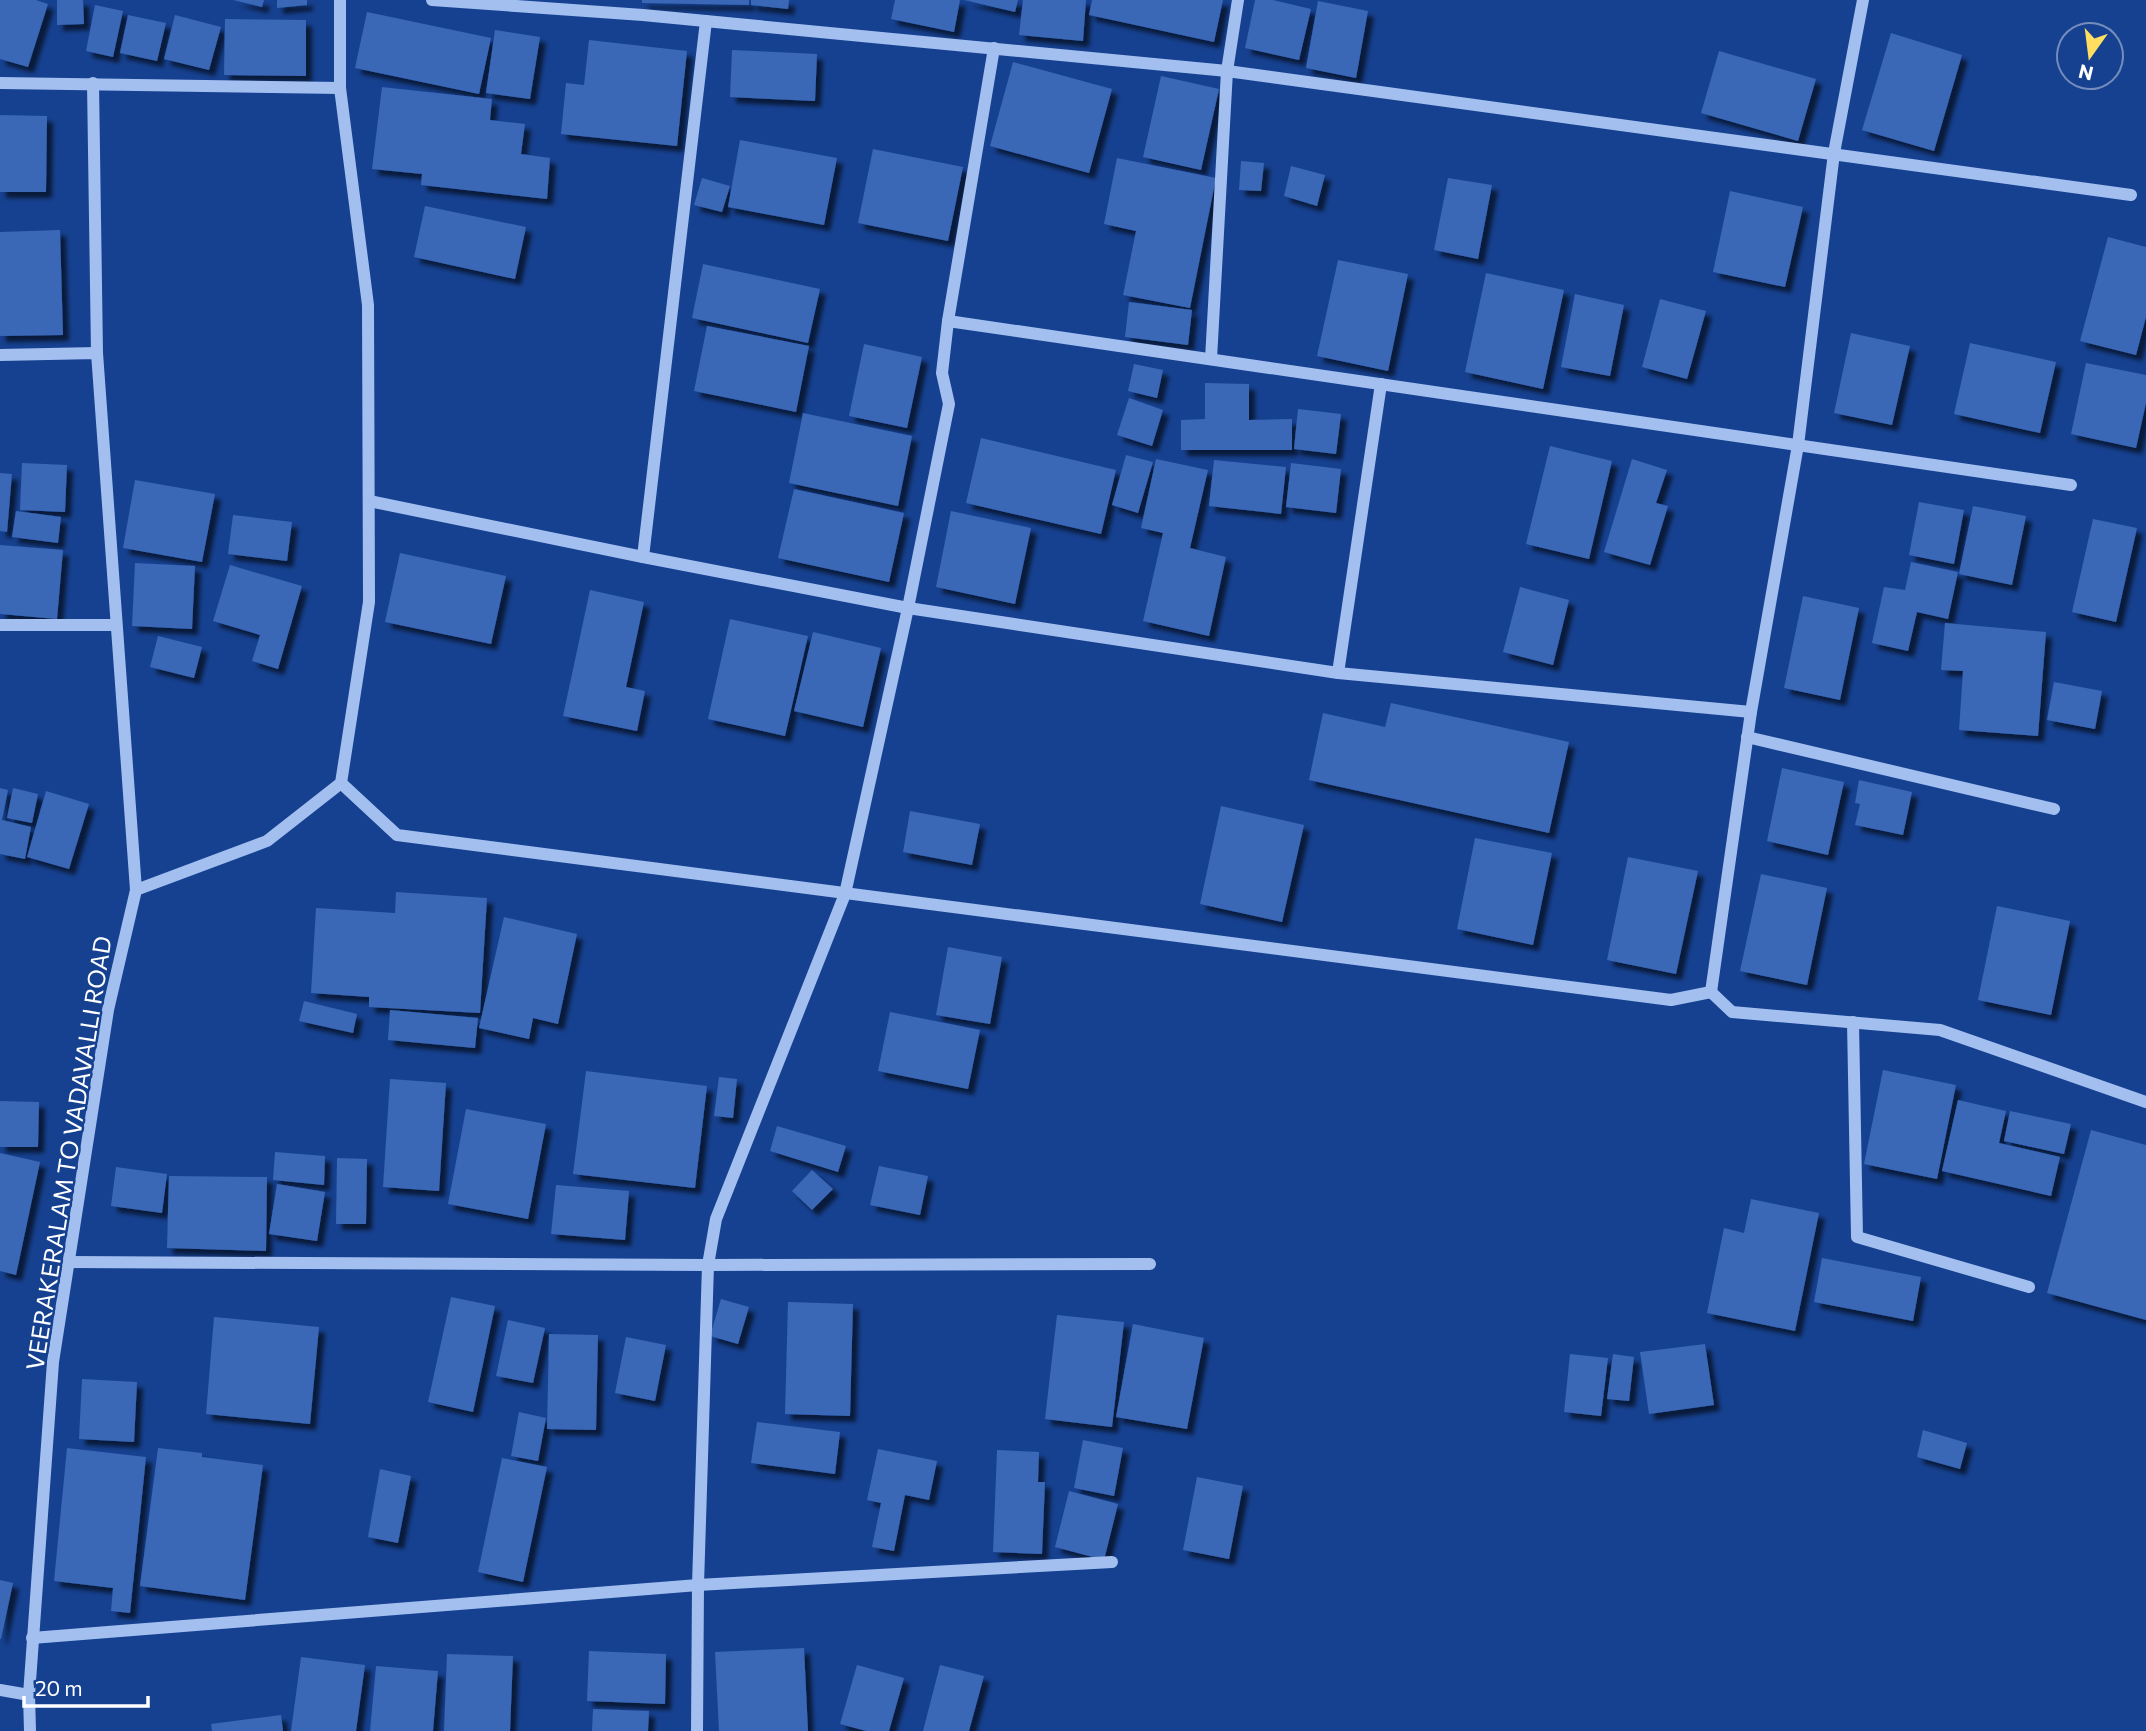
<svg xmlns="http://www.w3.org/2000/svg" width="2146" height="1731" viewBox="0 0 2146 1731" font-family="Commissioner,sans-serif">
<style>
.building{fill:#3a67b6;filter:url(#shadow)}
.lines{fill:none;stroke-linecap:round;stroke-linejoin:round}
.minor{stroke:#a2bff0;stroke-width:12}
.labels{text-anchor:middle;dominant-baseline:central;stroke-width:5;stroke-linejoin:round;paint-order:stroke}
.street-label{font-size:24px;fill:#fff;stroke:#164190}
</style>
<defs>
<filter id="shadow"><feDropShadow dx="6" dy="6" stdDeviation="2" flood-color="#0009"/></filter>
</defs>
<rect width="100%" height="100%" fill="#164190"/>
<g class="building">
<polygon points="0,0 36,0 48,4 28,67 0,59"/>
<polygon points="57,0 83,0 84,24 57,25"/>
<polygon points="233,0 264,0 262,7"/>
<polygon points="277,0 307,0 307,5 277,8"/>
<polygon points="642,0 749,0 749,5 642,3"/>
<polygon points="751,0 789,0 788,9 751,5"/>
<polygon points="895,0 960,0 954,32 891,19"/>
<polygon points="964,0 1018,0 1015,12"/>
<polygon points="1023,0 1086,0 1083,41 1019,35"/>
<polygon points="1092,0 1223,0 1214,42 1089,15"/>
<polygon points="1255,0 1273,0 1311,9 1299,60 1245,48"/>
<polygon points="1318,1 1368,11 1356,78 1306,68"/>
<polygon points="95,5 123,11 113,57 86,51"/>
<polygon points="367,12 491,38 479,94 355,68"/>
<polygon points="128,15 166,23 157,61 120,53"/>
<polygon points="175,15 221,27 209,70 164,59"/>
<polygon points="225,19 306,20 306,76 224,75"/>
<polygon points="495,30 540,37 530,99 486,93"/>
<polygon points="1891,33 1962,55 1934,151 1862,130"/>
<polygon points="589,40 687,51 677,146 561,134 566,83 584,85"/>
<polygon points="732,50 817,54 815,101 730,97"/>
<polygon points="1719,51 1816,79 1798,141 1701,113"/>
<polygon points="1013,62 1112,89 1089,173 990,146"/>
<polygon points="1161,76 1219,89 1201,170 1143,157"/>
<polygon points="382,87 492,99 490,120 525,124 521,154 550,158 547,199 421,185 422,174 372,169"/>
<polygon points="0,115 47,116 46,192 0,192"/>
<polygon points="740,140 837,158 824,225 728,207"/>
<polygon points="873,149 963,167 948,241 858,223"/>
<polygon points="1117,158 1216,178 1190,308 1123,295 1136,231 1104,224"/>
<polygon points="1241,161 1264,163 1261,191 1239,190"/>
<polygon points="1291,166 1325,175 1317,206 1284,196"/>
<polygon points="702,178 730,186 722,212 694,205"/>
<polygon points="1448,178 1492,185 1478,259 1434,250"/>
<polygon points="1730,191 1803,207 1785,287 1713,272"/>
<polygon points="425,206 526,227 515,279 414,257"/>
<polygon points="60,230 63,335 0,336 0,232"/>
<polygon points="2108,237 2146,247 2146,317 2136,355 2080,341"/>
<polygon points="1338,260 1408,274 1388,371 1317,356"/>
<polygon points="703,264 820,289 808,343 692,318"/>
<polygon points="1486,273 1564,290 1543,389 1465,372"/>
<polygon points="1575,294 1624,305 1610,376 1561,367"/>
<polygon points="1660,299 1706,311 1687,379 1642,367"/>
<polygon points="1129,302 1192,310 1188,345 1125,337"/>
<polygon points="707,326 809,346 796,412 694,391"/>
<polygon points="1851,333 1910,346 1892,425 1834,413"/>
<polygon points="1970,343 2056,362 2040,433 1954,414"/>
<polygon points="864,344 922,357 907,428 849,416"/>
<polygon points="2086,363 2146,375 2146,403 2136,448 2071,434"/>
<polygon points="1134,364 1163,370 1157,398 1128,391"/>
<polygon points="1205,383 1249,384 1249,420 1292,419 1292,450 1181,450 1181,420 1205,419"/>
<polygon points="1129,398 1163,410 1152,446 1117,435"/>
<polygon points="1298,409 1341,414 1336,454 1294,449"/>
<polygon points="803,413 912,436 898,506 789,483"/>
<polygon points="981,438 1116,470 1101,534 966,503"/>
<polygon points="1550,446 1612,461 1589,559 1526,544"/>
<polygon points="1126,455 1153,462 1138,513 1112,505"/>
<polygon points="1156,459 1208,470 1190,548 1226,557 1209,636 1143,621 1163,533 1141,528"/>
<polygon points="1632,459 1667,470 1656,503 1668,506 1650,565 1604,552"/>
<polygon points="1214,460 1286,467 1281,514 1209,506"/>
<polygon points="22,463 67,465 65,512 20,510"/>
<polygon points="1291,463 1341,469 1336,513 1286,507"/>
<polygon points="0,473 12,474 7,532 0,531"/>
<polygon points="135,480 215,494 202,562 123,548"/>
<polygon points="794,489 904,513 889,582 778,558"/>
<polygon points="1919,502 1964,510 1954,564 1909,555"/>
<polygon points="1973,506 2026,516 2012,585 1959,574"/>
<polygon points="16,511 61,517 58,543 12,537"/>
<polygon points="951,511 1031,528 1015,604 936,587"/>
<polygon points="233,515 292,522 287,561 228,554"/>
<polygon points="2093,519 2137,528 2116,622 2072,612"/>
<polygon points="0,545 63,550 57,619 0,614"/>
<polygon points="400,553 506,576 491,644 385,622"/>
<polygon points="1911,562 1958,572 1948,619 1917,612 1908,651 1872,643 1884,587 1905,590"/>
<polygon points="135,563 195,566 192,629 132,626"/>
<polygon points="230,565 302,586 278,669 252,661 260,635 213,621"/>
<polygon points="1520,587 1569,600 1553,665 1503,652"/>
<polygon points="590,590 644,602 626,687 645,691 637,731 563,716"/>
<polygon points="1803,596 1859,608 1840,700 1784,688"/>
<polygon points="730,619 808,636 785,736 708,719"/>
<polygon points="1945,623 2046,632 2038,736 1959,730 1963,671 1941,670"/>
<polygon points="813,632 881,648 863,727 794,711"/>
<polygon points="158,636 202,647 194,678 150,667"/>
<polygon points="2054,682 2102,691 2095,729 2047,720"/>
<polygon points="1391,703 1569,742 1549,833 1309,780 1323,713 1385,727"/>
<polygon points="1782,768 1844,782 1828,855 1767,841"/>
<polygon points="1859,780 1912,792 1903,835 1855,825 1860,804 1855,803"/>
<polygon points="0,788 8,790 2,820 31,827 25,859 0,854"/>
<polygon points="13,788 38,794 32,823 7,818"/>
<polygon points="46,791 89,804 69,869 27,857"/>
<polygon points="1221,806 1304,825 1282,922 1200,904"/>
<polygon points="910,811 980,824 972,865 903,852"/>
<polygon points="1475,838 1552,853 1533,945 1457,929"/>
<polygon points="1628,857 1698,871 1676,974 1607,960"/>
<polygon points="1761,874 1827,888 1807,985 1740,971"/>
<polygon points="396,892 487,898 480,1013 369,1007 369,997 311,993 316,908 395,913"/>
<polygon points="1997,906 2070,921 2051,1015 1978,1000"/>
<polygon points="504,917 577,934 558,1024 533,1018 529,1039 479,1028"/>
<polygon points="948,947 1002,957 990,1024 936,1015"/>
<polygon points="304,1001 357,1014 353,1033 299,1021"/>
<polygon points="390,1010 478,1018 475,1048 388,1040"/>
<polygon points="890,1012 980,1030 968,1089 878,1071"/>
<polygon points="1883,1070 1956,1085 1937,1179 1864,1164"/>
<polygon points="586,1071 707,1086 695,1188 573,1174"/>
<polygon points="719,1077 737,1079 733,1118 714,1116"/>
<polygon points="390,1079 446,1083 439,1191 383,1187"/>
<polygon points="1958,1100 2006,1111 1999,1143 2060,1157 2051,1196 1942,1171"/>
<polygon points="0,1101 39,1102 38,1147 0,1147"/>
<polygon points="466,1109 546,1124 528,1219 448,1204"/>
<polygon points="2010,1111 2071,1124 2064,1154 2004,1141"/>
<polygon points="777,1126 846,1146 838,1172 770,1151"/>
<polygon points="2091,1130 2146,1145 2146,1320 2047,1293"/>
<polygon points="275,1152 325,1156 324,1185 273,1180"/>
<polygon points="0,1153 40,1162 16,1275 0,1271"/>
<polygon points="337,1158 367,1159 366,1224 336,1224"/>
<polygon points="879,1166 928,1176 920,1215 870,1205"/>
<polygon points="116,1167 167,1174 162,1213 111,1206"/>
<polygon points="812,1170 833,1189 812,1210 792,1191"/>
<polygon points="169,1176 267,1177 266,1251 167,1248"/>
<polygon points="277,1184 325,1192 317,1241 269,1234"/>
<polygon points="556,1185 629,1191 625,1240 551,1234"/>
<polygon points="1751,1199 1819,1213 1795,1331 1707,1313 1724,1228 1744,1233"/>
<polygon points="1822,1258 1921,1277 1913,1321 1814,1302"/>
<polygon points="451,1297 495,1306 473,1412 428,1402"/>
<polygon points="721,1299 749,1307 738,1344 710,1336"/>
<polygon points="788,1302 853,1304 850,1416 785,1414"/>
<polygon points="1057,1315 1124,1322 1112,1427 1045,1419"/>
<polygon points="214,1317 319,1327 310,1424 206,1414"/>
<polygon points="508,1320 545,1328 533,1383 496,1376"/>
<polygon points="1133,1324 1204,1338 1187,1429 1116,1417"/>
<polygon points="549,1334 598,1335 596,1430 547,1429"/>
<polygon points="626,1337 666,1345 655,1401 615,1393"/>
<polygon points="1705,1344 1714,1405 1649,1414 1640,1352"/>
<polygon points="1570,1354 1608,1358 1601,1416 1564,1412"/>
<polygon points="1613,1354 1634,1357 1629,1401 1607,1399"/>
<polygon points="82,1379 137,1382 134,1442 79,1439"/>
<polygon points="519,1412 546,1418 538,1461 511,1456"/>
<polygon points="757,1422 840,1432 835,1474 751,1463"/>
<polygon points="1923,1430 1967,1443 1960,1469 1917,1457"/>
<polygon points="1083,1440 1123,1448 1114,1496 1074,1488"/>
<polygon points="67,1448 146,1457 130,1613 111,1611 113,1588 54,1581"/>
<polygon points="158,1448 202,1453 202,1457 263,1465 245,1600 140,1586"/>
<polygon points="878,1449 937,1461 929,1500 905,1495 894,1551 872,1547 881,1503 867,1500"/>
<polygon points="997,1450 1039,1452 1038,1482 1045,1482 1042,1554 993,1552"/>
<polygon points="502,1458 547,1467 523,1582 478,1572"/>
<polygon points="380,1469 411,1476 398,1543 368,1537"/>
<polygon points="1197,1477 1243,1486 1229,1559 1183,1550"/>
<polygon points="1069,1491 1118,1504 1104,1560 1055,1547"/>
<polygon points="0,1580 13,1583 1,1639 0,1639"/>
<polygon points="804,1648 808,1731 719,1731 715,1652"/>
<polygon points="589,1651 666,1654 665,1704 587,1701"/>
<polygon points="447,1654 513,1656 510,1731 444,1731"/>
<polygon points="301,1657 365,1665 356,1731 291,1731"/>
<polygon points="857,1665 904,1678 889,1731 866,1731 840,1724"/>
<polygon points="940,1665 984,1676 969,1731 923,1731"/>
<polygon points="376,1666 438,1671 433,1731 370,1731"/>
<polygon points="593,1709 649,1711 648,1731 592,1731"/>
<polygon points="281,1715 283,1731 212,1731 211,1724"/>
</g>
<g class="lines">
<g class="minor">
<polyline points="432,0 643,15 1227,71 2131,195"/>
<polyline points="0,83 340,88"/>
<polyline points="93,83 97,353"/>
<polyline points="948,321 2071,485"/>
<polyline points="0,355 97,353 136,890"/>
<polyline points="1211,359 1227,71 1238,0"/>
<polyline points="369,501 643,557 908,608 1338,673 1751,712"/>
<polyline points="643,557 706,21"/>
<polyline points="0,625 116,625"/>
<polyline points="1338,673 1381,384"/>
<polyline points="1747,737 2054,809"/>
<polyline points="341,783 397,835 1671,1000 1711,992"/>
<polyline points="1711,992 1751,712 1798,445 1834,153 1863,0"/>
<polyline points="1711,992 1732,1012 1940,1030 2146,1102"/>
<polyline points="1853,1022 1857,1237 2029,1287"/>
<polyline points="68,1262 708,1265 1150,1264"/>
<polyline points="32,1638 698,1585 1112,1562"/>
<polyline points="0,1690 29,1695"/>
<polyline points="30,1731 29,1695 53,1362 108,1010 136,890 267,841 341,783 369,602 368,305 340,88 340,0"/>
<polyline points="697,1731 698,1585 708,1265 716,1219 845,894 908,608 949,404 942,373 948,321 994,48"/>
</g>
</g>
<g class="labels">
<g class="street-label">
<text transform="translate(68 1153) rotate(-81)">VEERAKERALAM TO VADAVALLI ROAD</text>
</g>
</g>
<g transform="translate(2090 56) rotate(194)"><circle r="33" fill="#164190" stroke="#738dbc" stroke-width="2"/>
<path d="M0-5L12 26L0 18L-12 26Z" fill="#ffde61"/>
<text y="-10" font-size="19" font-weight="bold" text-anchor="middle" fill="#ffffff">N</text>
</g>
<path d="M24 1696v10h124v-10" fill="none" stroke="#ffffff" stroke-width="3.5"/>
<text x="35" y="1696" font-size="21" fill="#ffffff" stroke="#164190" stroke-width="5" paint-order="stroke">20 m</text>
</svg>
